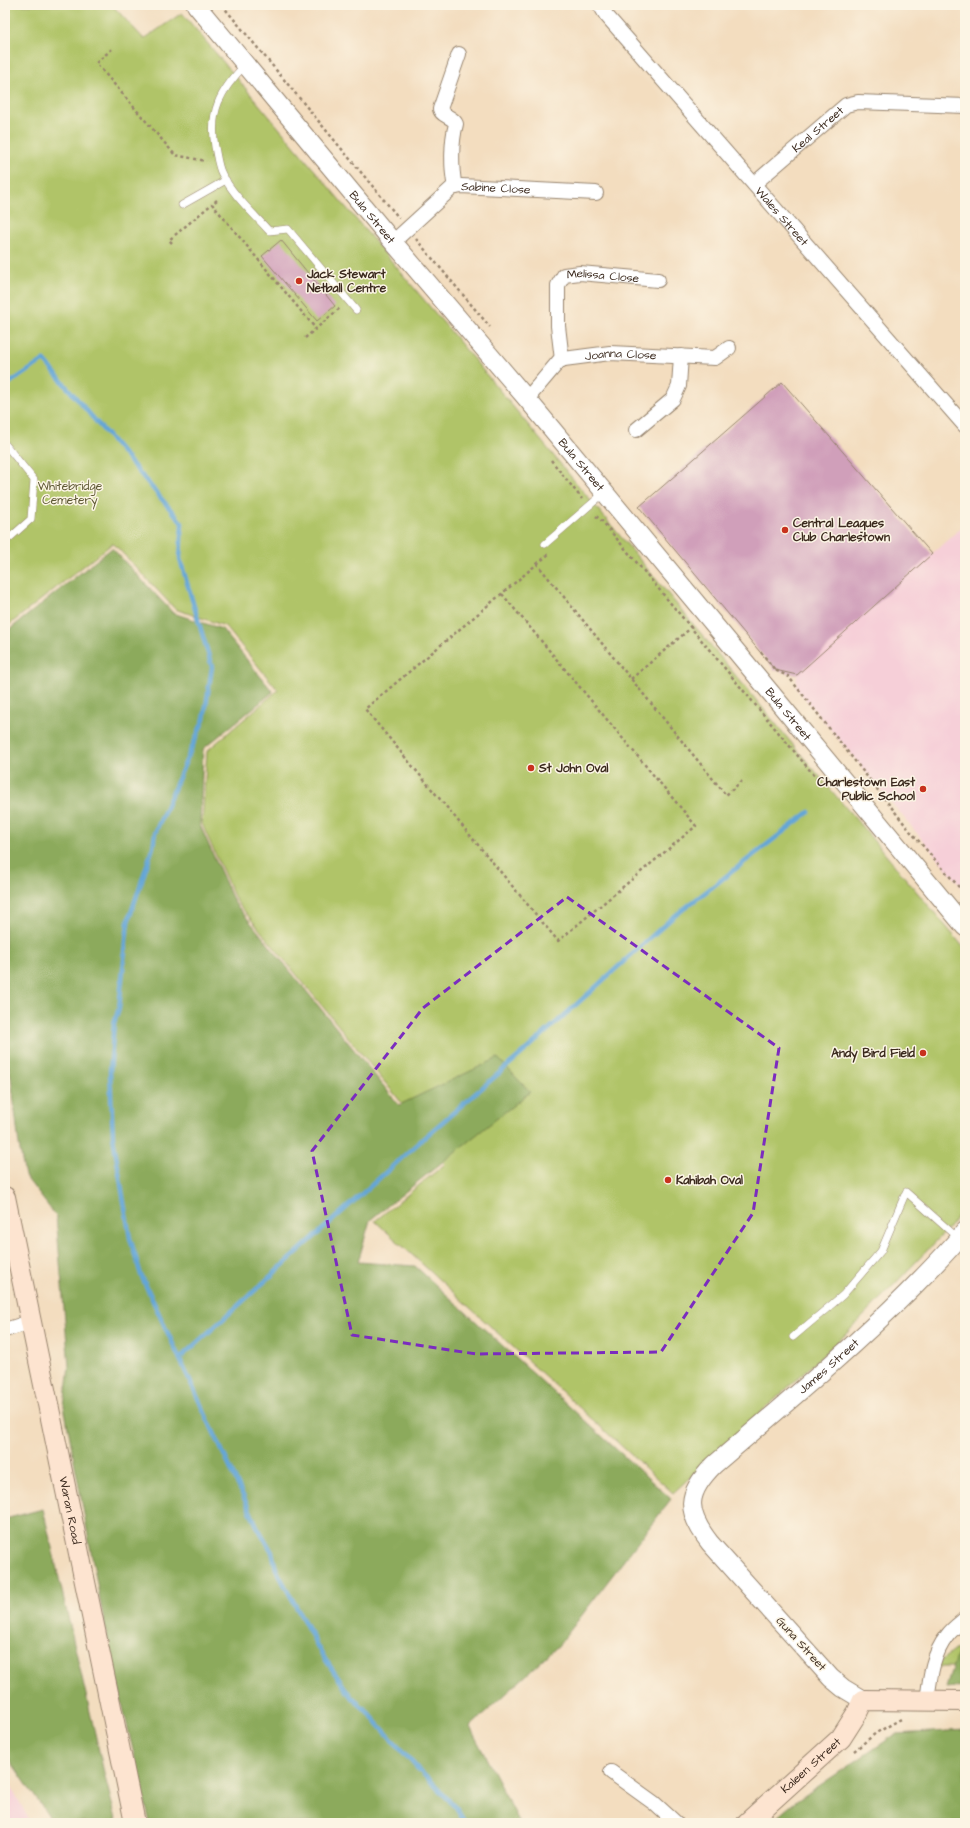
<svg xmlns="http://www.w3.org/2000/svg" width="970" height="1828" viewBox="0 0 970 1828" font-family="'Architects Daughter',sans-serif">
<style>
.built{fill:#f6cfd8}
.green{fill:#b0c468;stroke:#767743}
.forest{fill:#8caa5c;stroke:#646a3d}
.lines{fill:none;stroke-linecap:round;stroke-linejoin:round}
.stream{stroke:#63a6d7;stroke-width:4.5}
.building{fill:#d09fba}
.service-casing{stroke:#97846e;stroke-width:8}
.minor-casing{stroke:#97846e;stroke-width:16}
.tertiary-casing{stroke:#97846e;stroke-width:20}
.secondary-casing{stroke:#97846e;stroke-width:22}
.path{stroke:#97846e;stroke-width:2.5;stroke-dasharray:3 3;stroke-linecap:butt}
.service{stroke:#fff;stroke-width:7}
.minor{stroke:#fff;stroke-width:14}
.tertiary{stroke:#fff;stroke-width:18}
.secondary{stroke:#fde4d0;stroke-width:20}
.marked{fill:none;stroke:#7b2cbf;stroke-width:3;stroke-dasharray:8 5;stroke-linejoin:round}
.poi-dot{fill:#c8321e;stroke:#fcf5e5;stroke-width:1.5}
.labels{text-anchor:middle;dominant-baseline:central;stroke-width:3;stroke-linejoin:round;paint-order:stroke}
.street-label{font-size:12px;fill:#3b2a1e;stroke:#fcf5e5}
.poi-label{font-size:12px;font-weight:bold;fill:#3b2a1e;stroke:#fcf5e5;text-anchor:start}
.park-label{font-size:12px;fill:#5e5834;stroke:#fcf5e5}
</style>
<rect width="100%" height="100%" fill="#fcf5e5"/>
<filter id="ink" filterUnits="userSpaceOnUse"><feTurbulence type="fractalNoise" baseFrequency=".025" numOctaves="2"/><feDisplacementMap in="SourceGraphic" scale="8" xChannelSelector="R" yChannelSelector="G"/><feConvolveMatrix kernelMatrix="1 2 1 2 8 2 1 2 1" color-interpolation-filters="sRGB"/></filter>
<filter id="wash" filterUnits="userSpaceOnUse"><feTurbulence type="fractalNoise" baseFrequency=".012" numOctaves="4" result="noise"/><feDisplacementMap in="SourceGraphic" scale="16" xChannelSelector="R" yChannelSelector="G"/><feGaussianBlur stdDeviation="0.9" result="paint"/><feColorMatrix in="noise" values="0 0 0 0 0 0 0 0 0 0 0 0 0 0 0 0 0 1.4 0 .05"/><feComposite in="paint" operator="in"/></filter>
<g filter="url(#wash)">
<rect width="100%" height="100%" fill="#f3ddbf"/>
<g class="built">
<polygon points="965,524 965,891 796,688 797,675"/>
<polygon points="5,1775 31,1823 5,1823"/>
</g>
<g class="green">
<polygon points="8,5 112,5 144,39 182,13 452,333 799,752 965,949 965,1207 948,1229 844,1336 673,1493 375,1221 445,1164 401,1102 236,901 202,824 207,751 278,690 225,626 175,609 113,543 5,628 5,7"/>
<polygon points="965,1642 965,1667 937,1667 939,1662"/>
</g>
<g class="forest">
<polygon points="112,548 173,613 222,629 273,692 203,749 200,825 234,902 399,1105 498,1058 530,1092 370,1220 358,1262 415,1266 671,1499 559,1645 470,1727 520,1823 150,1823 108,1643 64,1406 69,1367 56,1216 25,1176 19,1145 11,1077 5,1053 5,633"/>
<polygon points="43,1509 106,1781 117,1823 53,1823 5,1753 5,1519"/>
<polygon points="965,1633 965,1686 946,1688 963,1634"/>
<polygon points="965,1730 965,1823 770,1823 795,1802 896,1734"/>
</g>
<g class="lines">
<g class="stream">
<polyline points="5,386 44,360 182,523 180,559 212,667 204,719 155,833 153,847 128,922 119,1008 114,1023 110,1072 113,1137 130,1238 141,1275 257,1526 272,1552 276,1569 321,1653 352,1698 365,1709 418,1769 456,1807 465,1823"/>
<polyline points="180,1358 426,1136 526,1050 672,918 809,812"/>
</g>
</g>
<g id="blocks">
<g class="building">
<polygon points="281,240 335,306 317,321 262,256"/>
<polygon points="782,382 932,554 797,675 775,670 639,507"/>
</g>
</g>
</g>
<g filter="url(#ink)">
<use href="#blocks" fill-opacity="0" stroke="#97846e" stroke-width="1"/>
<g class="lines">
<defs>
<g id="service">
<path d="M245 65C220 91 209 111 215 147 217 156 218 167 222 174 233 195 253 213 269 231L288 229 356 310"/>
<polyline points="182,205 226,180"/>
<polyline points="5,444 34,480 31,519 5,542"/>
<polyline points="545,544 604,493"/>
<polyline points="793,1337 843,1295 881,1251 906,1192 959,1239"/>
</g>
<g id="minor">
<path id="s1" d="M600 5 606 15 965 426"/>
<path id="s2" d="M754 184 846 105 858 102 965 106"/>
<path d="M455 187C451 169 451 142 456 124 453 116 442 117 440 109L459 54"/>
<path id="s3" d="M393 242 452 188 461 186 596 193"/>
<path id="s4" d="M562 360 558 326V285L564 275 580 273 658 280"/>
<path id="s5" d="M527 399 559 361 564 359 610 353 715 358 729 348"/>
<polyline points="636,430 673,399 679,386 681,356"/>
<polyline points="5,1330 30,1322"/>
<path d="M927 1701C930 1678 932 1655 947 1636 952 1629 959 1624 965 1619"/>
<polyline points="611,1772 654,1803 676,1823"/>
</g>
<g id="tertiary">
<path id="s6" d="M196 5 393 242 527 399 965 927"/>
<path id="s7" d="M863 1700 843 1688 831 1678 710 1543C685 1511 686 1493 714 1465 779 1409 846 1354 907 1293 927 1273 947 1253 965 1231"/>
</g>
<g id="secondary">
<path id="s8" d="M5 1197 135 1823"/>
<path id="s9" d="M747 1823 841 1738 857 1713 863 1700 965 1701"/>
</g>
</defs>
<use href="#service" class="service-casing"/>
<use href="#minor" class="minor-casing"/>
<use href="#tertiary" class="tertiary-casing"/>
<use href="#secondary" class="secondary-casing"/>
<g class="path">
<polyline points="222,5 399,218"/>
<polyline points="112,49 96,63 175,155 206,161"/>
<polyline points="217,200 212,204 316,329"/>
<polyline points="416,239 490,327"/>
<polyline points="172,243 169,240 212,204"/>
<polyline points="305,338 340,308"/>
<polyline points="551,460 582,499"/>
<polyline points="596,516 602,521 823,786"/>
<polyline points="537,564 549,554"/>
<polyline points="502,594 696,826 558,941 365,709 537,564 726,795 742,781"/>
<polyline points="761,652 775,670 788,676 910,831 965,894"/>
<polyline points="631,679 692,627"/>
<polyline points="854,1751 876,1733 901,1719"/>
</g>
<use href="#service" class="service"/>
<use href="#minor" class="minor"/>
<use href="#tertiary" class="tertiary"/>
<use href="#secondary" class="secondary"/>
</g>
</g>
<path class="marked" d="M567 897 779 1048 753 1213 661 1352 476 1354 352 1335 312 1151 423 1008Z"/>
<g class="poi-dot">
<circle cx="299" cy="281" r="4"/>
<circle cx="785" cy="530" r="4"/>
<circle cx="531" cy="768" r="4"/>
<circle cx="923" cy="789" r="4"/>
<circle cx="923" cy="1053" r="4"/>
<circle cx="668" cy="1180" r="4"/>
</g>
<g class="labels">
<g class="street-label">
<text stroke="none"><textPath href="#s2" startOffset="84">Keal Street</textPath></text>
<text stroke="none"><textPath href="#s3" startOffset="124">Sabine Close</textPath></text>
<text stroke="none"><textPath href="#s1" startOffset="279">Wales Street</textPath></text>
<text stroke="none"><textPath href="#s6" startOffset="276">Bula Street</textPath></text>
<text stroke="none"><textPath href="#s4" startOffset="126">Melissa Close</textPath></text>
<text stroke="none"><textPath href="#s5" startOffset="112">Joanna Close</textPath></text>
<text stroke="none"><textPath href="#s6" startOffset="600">Bula Street</textPath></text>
<text stroke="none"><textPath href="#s6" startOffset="924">Bula Street</textPath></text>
<text stroke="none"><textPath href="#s7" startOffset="461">James Street</textPath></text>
<text stroke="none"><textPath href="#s8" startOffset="320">Waran Road</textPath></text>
<text transform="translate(801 1644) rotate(48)">Guna Street</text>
<text stroke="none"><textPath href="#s9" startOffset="86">Kaleen Street</textPath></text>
</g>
<g class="poi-label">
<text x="307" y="274">Jack Stewart<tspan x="307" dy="14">Netball Centre</tspan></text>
<text x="793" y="523">Central Leagues<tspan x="793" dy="14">Club Charlestown</tspan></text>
<text x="539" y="768">St John Oval</text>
<text x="915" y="782" text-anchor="end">Charlestown East<tspan x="915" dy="14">Public School</tspan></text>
<text x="915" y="1053" text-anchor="end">Andy Bird Field</text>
<text x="676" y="1180">Kahibah Oval</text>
</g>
<g class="park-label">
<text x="70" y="486">Whitebridge<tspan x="70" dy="14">Cemetery</tspan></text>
</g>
</g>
<rect width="970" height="1828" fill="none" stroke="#fcf5e5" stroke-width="20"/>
</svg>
